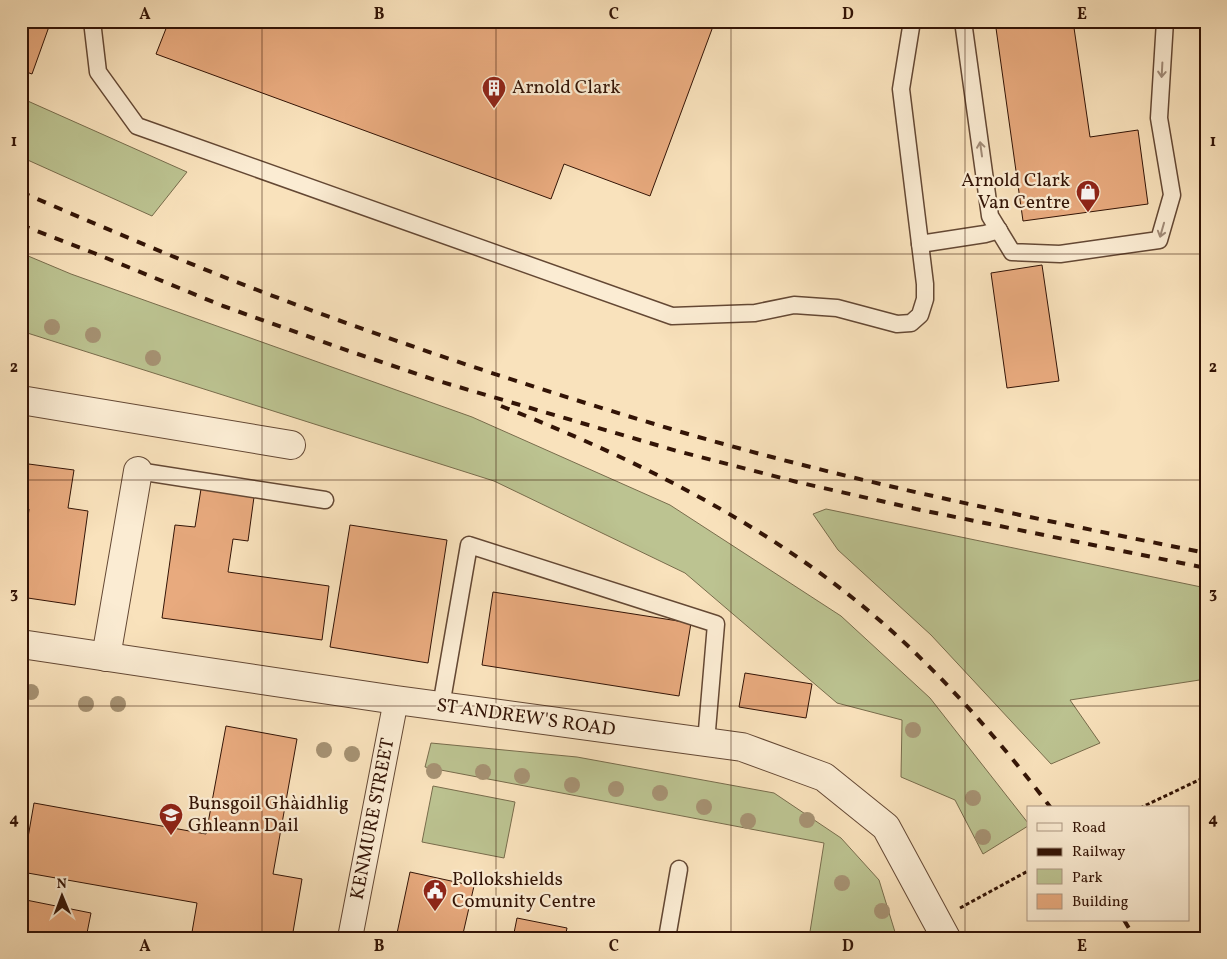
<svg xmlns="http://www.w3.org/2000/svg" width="1227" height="959" viewBox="0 0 1227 959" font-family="Vollkorn,serif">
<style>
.green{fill:#bcc391;stroke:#786c4c}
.building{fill:#e8aa7e;stroke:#331406}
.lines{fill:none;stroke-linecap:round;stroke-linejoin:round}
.service-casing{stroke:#644834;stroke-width:19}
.pedestrian-casing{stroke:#644834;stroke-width:26}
.minor-casing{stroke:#644834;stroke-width:30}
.tertiary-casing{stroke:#644834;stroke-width:30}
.path{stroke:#331406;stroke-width:3;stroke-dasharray:4 2.5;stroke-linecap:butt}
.service{stroke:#fbecd3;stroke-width:16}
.pedestrian{stroke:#fbecd3;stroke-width:24}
.minor{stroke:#fbecd3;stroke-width:28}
.tertiary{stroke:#fbecd3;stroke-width:28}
.rail{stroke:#331406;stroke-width:4;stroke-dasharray:9 9;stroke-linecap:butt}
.tree{fill:#a69273}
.oneway{stroke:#a18b77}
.grid{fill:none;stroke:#331406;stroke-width:1;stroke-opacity:0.55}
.labels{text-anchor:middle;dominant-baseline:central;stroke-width:4.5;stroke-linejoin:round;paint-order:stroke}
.poi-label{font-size:19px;fill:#331406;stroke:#fbecd3;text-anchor:start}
.street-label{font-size:19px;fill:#331406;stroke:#fbecd3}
.neatline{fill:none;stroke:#331406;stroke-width:2}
.grid-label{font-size:16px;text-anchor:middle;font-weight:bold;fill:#331406}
</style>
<rect width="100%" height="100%" fill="#f9e2bc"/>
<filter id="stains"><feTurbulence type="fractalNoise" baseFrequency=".004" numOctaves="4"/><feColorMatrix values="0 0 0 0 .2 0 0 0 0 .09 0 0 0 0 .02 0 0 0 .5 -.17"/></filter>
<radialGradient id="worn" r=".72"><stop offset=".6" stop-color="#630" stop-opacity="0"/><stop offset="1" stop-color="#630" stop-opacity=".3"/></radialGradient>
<g class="green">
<polygon points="21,98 187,172 152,216 21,157"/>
<polygon points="21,253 71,274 472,417 670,505 841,616 930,698 1028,823 1028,826 983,854 955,800 901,777 902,720 837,703 685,573 494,481 21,331"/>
<polygon points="826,509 1206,588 1206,679 1070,700 1100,743 1051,764 931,635 838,550 813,514"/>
<polygon points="431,743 577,757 774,793 841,838 879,880 895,932 894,938 809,938 824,843 425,767"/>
<polygon points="433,786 515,802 504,858 422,842"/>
</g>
<g class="building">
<polygon points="21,21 51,21 32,74 21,70"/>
<polygon points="169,21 715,21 650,196 564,164 551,199 156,54"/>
<polygon points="995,21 1073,21 1090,137 1138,130 1148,204 1023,221"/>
<polygon points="1042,265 1059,381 1007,388 991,273"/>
<polygon points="21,463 74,470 68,508 88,511 75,605 21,597 21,542 25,542 29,509 21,508"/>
<polygon points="201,489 254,497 248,541 233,539 228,572 329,586 322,640 162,618 175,525 195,527"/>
<polygon points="350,525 447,540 428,663 330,647"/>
<polygon points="493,592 691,623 679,696 482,665"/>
<polygon points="745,673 812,684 806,718 739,707"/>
<polygon points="226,726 297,739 273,874 302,879 292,938 191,938 197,903 22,872 34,803 206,834"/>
<polygon points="410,872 474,886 462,938 396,938"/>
<polygon points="21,899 91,913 86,938 21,938"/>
<polygon points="517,918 567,928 565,938 513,938"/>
</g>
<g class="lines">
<defs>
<g id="service">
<polyline points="92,21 98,72 137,126 672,316 755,313 794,305 837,308 897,324 911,323 920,315 925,299 925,284 901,89 912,21"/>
<polyline points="963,21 990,216 1012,252 1060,254 1159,240 1172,195 1159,118 1165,21"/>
<polyline points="920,244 985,234 999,230"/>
<polyline points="138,471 325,500"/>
<polyline points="441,706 469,545 716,624 706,742"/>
<polyline points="667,938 679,869"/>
</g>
<polyline id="pedestrian" points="350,938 396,700"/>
<g id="minor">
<polyline points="21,400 291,445"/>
<polyline points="106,657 138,471"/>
</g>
<polyline id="tertiary" points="21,644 396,700 742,747 824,777 886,827 946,938"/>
</defs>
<use href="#service" class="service-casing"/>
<use href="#pedestrian" class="pedestrian-casing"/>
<use href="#minor" class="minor-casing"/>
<use href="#tertiary" class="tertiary-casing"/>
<g class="path">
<polyline points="1140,808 1201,779"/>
<polyline points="960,908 1028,871"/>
</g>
<use href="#service" class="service"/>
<use href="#pedestrian" class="pedestrian"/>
<use href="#minor" class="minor"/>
<use href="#tertiary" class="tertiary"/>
<g class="rail">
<path d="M21 192C107 229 193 266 281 299 409 347 540 390 671 429 847 481 1027 517 1206 553"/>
<polyline points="21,225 94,253 223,306 349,351 435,380 677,451 797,482 916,509 1206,568"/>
<path d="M501 406C626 455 749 515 854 599 928 658 994 733 1051 808"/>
<polyline points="1124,920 1135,938"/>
</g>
</g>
<g class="tree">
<circle cx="52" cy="327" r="8"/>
<circle cx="93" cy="335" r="8"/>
<circle cx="153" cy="358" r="8"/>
<circle cx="31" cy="692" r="8"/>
<circle cx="86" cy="704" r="8"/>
<circle cx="118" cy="704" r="8"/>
<circle cx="913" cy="730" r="8"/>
<circle cx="324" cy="750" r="8"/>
<circle cx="352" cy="754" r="8"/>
<circle cx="434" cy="771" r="8"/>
<circle cx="483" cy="772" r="8"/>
<circle cx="522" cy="776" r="8"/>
<circle cx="572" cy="785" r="8"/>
<circle cx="616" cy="789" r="8"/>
<circle cx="660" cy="793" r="8"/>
<circle cx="973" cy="798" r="8"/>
<circle cx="704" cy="807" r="8"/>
<circle cx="807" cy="820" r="8"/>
<circle cx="748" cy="821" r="8"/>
<circle cx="983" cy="837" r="8"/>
<circle cx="842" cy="883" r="8"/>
<circle cx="882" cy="911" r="8"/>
</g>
<defs><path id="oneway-shaft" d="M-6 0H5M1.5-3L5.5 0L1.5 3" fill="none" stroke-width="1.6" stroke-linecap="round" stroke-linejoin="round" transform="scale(1.25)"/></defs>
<g class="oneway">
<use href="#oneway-shaft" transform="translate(1162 70) rotate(93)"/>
<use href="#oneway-shaft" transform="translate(981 149) rotate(-98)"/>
<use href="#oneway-shaft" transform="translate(1162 230) rotate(106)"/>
</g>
<path class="grid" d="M262 21V938M496 21V938M731 21V938M965 21V938M21 254H1206M21 480H1206M21 706H1206"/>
<defs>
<symbol id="building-pin" viewBox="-11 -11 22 30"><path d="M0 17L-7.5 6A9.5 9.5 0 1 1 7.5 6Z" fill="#8f2418" stroke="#fbecd3"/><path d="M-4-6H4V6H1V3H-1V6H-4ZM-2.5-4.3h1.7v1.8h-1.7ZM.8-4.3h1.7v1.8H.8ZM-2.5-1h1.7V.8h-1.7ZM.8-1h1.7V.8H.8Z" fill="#fff"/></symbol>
<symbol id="shop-pin" viewBox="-11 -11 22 30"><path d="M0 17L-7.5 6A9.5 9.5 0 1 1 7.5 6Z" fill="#8f2418" stroke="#fbecd3"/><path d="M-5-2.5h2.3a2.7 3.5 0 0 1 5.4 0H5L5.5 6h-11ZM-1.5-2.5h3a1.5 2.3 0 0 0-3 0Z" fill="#fff"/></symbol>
<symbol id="school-pin" viewBox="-11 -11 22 30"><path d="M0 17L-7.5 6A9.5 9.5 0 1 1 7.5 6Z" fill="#8f2418" stroke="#fbecd3"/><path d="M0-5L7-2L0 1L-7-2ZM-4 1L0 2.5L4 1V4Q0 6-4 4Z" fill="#fff"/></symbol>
<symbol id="civic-pin" viewBox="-11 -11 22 30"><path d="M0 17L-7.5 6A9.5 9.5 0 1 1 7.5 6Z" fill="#8f2418" stroke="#fbecd3"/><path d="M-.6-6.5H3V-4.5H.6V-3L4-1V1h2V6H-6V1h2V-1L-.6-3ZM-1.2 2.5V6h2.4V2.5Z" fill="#fff"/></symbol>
</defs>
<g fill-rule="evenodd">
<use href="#building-pin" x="480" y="74" width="28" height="38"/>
<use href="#shop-pin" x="1074" y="178" width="28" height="38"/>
<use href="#school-pin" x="157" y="801" width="28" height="38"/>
<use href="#civic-pin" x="421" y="877" width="28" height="38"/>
</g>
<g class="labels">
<g class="poi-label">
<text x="512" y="88">Arnold Clark</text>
<text x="1070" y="181" text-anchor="end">Arnold Clark<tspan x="1070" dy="22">Van Centre</tspan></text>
<text x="188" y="804">Bunsgoil Ghàidhlig<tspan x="188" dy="22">Ghleann Dail</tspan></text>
<text x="452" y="880">Pollokshields<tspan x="452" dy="22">Comunity Centre</tspan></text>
</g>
<g class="street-label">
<text transform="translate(526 718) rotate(8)">ST ANDREW'S ROAD</text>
<text transform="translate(373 819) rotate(-79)">KENMURE STREET</text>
</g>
</g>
<rect width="1227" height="959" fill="none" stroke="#f9e2bc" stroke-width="55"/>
<rect x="1027" y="806" width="162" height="115" fill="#fbecd3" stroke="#ab9681"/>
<rect x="1037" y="823" width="25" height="8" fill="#fbecd3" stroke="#ab9681"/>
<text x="1072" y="832" font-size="15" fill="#331406">Road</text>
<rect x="1037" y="848" width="25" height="8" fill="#331406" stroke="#ab9681"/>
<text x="1072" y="856" font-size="15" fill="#331406">Railway</text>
<rect x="1037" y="869" width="25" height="15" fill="#bcc391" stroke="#ab9681"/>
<text x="1072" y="882" font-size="15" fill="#331406">Park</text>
<rect x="1037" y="894" width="25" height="15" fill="#e8aa7e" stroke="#ab9681"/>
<text x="1072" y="906" font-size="15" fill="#331406">Building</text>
<g transform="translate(62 896) rotate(359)" stroke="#fbecd3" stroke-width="4" paint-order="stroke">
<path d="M0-4L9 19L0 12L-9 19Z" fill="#331406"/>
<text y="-8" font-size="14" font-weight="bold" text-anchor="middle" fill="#331406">N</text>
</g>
<rect x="28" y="28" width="1172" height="904" class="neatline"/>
<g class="grid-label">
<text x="145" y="19">A</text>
<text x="379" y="19">B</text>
<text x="614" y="19">C</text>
<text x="848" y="19">D</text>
<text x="1082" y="19">E</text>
<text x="14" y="146">1</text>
<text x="1213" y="146">1</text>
<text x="14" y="372">2</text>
<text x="1213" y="372">2</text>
<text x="14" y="598">3</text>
<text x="1213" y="598">3</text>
<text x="14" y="824">4</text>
<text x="1213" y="824">4</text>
<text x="145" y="951">A</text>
<text x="379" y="951">B</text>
<text x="614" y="951">C</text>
<text x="848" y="951">D</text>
<text x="1082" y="951">E</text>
</g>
<rect width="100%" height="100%" filter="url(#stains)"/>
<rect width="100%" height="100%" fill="url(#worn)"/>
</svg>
